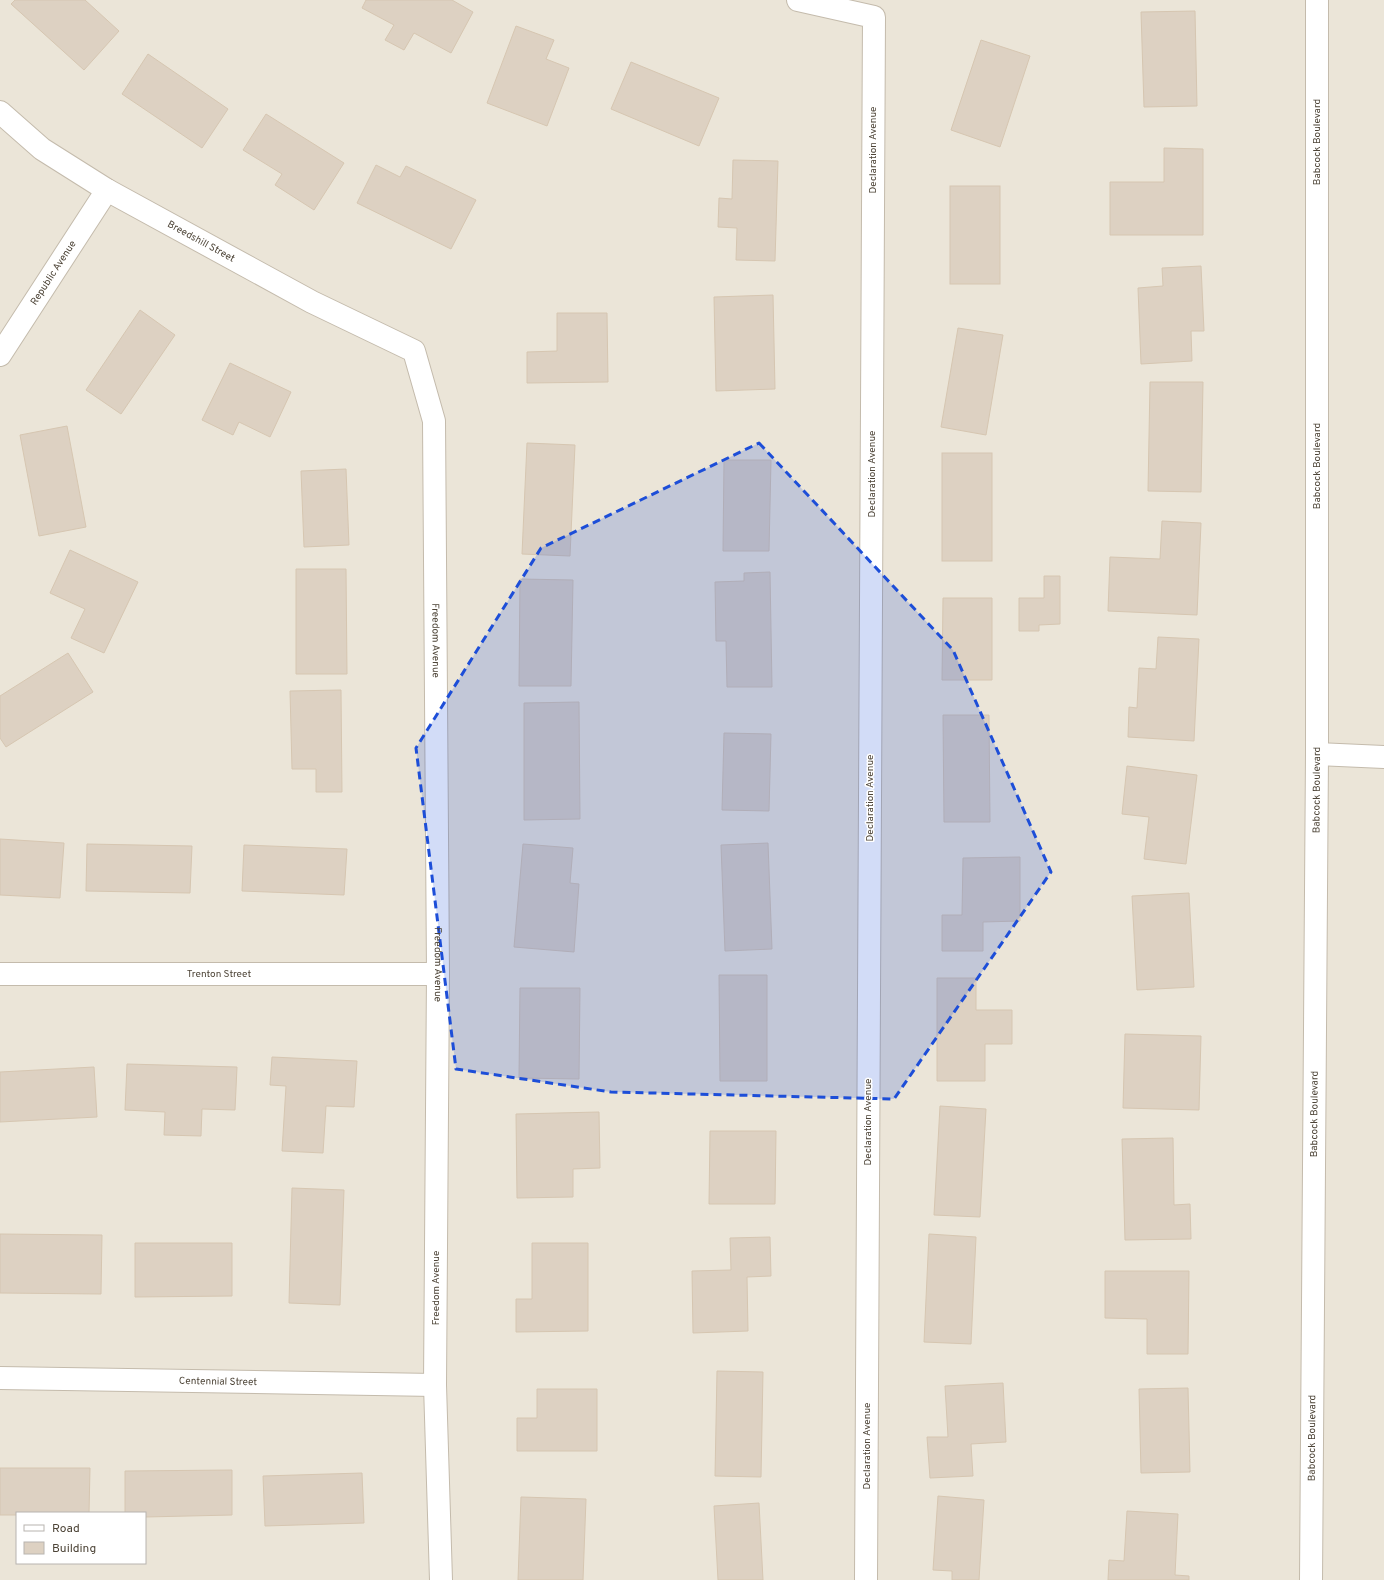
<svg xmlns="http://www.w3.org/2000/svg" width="1384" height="1580" viewBox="0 0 1384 1580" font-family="Overpass,sans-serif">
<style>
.residential{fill:#ebe5d8;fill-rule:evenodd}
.building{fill:#ddd1c2;stroke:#d6c6b1}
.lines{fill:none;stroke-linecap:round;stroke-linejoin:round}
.minor-casing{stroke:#c4bbac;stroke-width:24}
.minor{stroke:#fff;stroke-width:22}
.marked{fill:#1d4ed8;fill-opacity:0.2;stroke:#1d4ed8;stroke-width:3;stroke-dasharray:8 5;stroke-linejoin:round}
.labels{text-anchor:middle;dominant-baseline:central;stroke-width:3;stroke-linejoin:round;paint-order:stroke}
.street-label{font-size:10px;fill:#4d4437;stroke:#fff}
</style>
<rect width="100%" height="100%" fill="#f7f3eb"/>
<path class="residential" d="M0 0H1384V1580H0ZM17 1513H145V1563H17Z"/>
<g class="building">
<polygon points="15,0 85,0 119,31 84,70 11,4"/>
<polygon points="366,0 452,0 473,12 451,53 414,33 404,50 385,40 394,25 362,8"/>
<polygon points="1195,11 1197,106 1144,107 1141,12"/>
<polygon points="516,26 554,40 546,59 569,68 547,126 487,103"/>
<polygon points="981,40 1030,56 1000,147 951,130"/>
<polygon points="148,54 228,109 202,148 122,94"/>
<polygon points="631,62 719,98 699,146 611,109"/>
<polygon points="266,114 344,163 314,210 275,185 282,174 243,150"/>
<polygon points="1164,148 1203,149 1203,235 1110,235 1110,182 1164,182"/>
<polygon points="733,160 778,161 775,261 736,260 737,228 718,227 719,198 732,199"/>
<polygon points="376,165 400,177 406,166 476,200 451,249 357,203"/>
<rect x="950" y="186" width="50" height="98"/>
<polygon points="1201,266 1204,331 1191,331 1192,361 1141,364 1138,288 1163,286 1162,268"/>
<polygon points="773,295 775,389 716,391 714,297"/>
<polygon points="140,310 175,335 121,414 86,390"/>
<polygon points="557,313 607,313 608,382 527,383 527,352 557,351"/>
<polygon points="958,328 1003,335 986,435 941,427"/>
<polygon points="230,363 291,392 270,437 239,422 233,435 202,420"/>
<polygon points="1150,382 1203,382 1201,492 1148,491"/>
<polygon points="67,426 86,527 39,536 20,435"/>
<polygon points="527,443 575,445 570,556 522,554"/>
<rect x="942" y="453" width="50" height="108"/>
<polygon points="724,460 771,460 769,551 723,551"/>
<polygon points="346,469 349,545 304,547 301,471"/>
<polygon points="1162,521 1201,523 1197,615 1108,611 1110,557 1160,559"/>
<polygon points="70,550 138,582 104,653 71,638 85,609 50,593"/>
<polygon points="296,569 346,569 347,674 296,674"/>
<polygon points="770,572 772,687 727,687 726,641 716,641 715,582 744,581 744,573"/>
<polygon points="1044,576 1060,576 1060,624 1039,625 1039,631 1019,631 1019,598 1044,598"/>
<polygon points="520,579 573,580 571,686 519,686"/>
<polygon points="943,598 992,598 992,680 942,680"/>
<polygon points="1158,637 1199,639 1194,741 1128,737 1129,707 1137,708 1139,668 1156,669"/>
<polygon points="68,653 93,692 6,747 0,738 0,696"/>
<polygon points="341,690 342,792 316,792 316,769 292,769 290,691"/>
<polygon points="579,702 580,819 524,820 524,703"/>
<polygon points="943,715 989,715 990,822 944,822"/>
<polygon points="724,733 771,734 769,811 722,810"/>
<polygon points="1127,766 1197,775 1186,864 1144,859 1149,817 1122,814"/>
<polygon points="0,839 64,843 60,898 0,895"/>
<polygon points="768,843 772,949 725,951 721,845"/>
<polygon points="87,844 192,846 190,893 86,891"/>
<polygon points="523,844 573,848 570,883 579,884 574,952 514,947"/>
<polygon points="244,845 347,849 344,895 242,891"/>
<polygon points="1020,857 1020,921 983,922 983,951 942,951 942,915 962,915 963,858"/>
<polygon points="1189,893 1194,987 1137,990 1132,896"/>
<polygon points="719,975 767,975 767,1081 720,1081"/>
<polygon points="937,978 976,978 976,1010 1012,1010 1012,1044 985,1044 985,1081 937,1081"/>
<polygon points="520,988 580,988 579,1079 519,1078"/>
<polygon points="1125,1034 1201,1036 1199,1110 1123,1108"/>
<polygon points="272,1057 357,1061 354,1107 326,1106 323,1153 282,1151 286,1086 270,1085"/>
<polygon points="127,1064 237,1067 235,1110 202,1109 201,1136 164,1135 165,1112 125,1110"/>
<polygon points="94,1067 97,1117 0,1122 0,1072"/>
<polygon points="940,1106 986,1109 980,1217 934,1215"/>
<polygon points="599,1112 600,1168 573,1169 573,1197 517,1198 516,1114"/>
<polygon points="710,1131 776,1131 775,1204 709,1204"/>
<polygon points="1173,1138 1174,1205 1190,1204 1191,1239 1125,1240 1122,1139"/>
<polygon points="292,1188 344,1190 340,1305 289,1303"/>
<polygon points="0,1234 102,1235 101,1294 0,1293"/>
<polygon points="929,1234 976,1237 971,1344 924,1342"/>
<polygon points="770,1237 771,1276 747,1277 748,1331 693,1333 692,1271 731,1270 730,1238"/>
<polygon points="135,1243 232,1243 232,1296 135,1297"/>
<polygon points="532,1243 588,1243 588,1331 516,1332 516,1299 532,1299"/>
<polygon points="1105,1271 1189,1271 1188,1354 1147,1354 1147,1319 1105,1318"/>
<polygon points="717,1371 763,1372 761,1477 715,1476"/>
<polygon points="1003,1383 1006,1442 971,1444 973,1476 930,1478 927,1437 948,1437 945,1386"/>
<polygon points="1188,1388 1190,1472 1141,1473 1139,1389"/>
<polygon points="537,1389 597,1389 597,1451 517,1451 517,1418 537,1418"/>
<polygon points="0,1468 90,1468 89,1513 17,1513 17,1515 0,1515"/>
<polygon points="232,1470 232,1515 145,1517 145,1513 125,1513 125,1471"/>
<polygon points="362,1473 364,1523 265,1526 263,1476"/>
<polygon points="938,1496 984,1500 979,1580 952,1580 952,1571 933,1570"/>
<polygon points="521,1497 586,1499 583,1580 518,1580"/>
<polygon points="759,1503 763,1580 718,1580 714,1506"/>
<polygon points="1127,1511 1178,1514 1175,1575 1189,1576 1189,1580 1108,1580 1109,1560 1124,1561"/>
</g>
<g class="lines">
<defs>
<g id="minor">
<polyline points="798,0 874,17 866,1580"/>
<path id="s1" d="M0 112 42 149 107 190 312 302 414 351 434 421 438 974 435 1385 441 1580"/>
<path id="s2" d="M0 355 107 190"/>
<polyline points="1317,754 1384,757"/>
<path id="s3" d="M0 974H438"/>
<path id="s4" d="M0 1378 435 1385"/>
<path id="s5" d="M1311 1580 1317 754V0"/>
</g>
</defs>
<use href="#minor" class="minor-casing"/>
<use href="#minor" class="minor"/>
</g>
<path class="marked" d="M759 443 953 650 1051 872 894 1099 611 1092 456 1069 416 748 541 548Z"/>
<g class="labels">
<g class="street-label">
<text transform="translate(1317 142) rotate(-90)">Babcock Boulevard</text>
<text transform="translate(873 150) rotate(-90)">Declaration Avenue</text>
<text stroke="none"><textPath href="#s1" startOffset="240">Breedshill Street</textPath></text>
<text stroke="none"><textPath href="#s2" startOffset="98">Republic Avenue</textPath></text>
<text transform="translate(1317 466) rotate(-90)">Babcock Boulevard</text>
<text transform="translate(872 474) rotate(-90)">Declaration Avenue</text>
<text stroke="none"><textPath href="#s1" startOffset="772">Freedom Avenue</textPath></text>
<text stroke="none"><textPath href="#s5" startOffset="790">Babcock Boulevard</textPath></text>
<text transform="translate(870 798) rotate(-90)">Declaration Avenue</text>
<text stroke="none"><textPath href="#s1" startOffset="1096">Freedom Avenue</textPath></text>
<text stroke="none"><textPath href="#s3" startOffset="219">Trenton Street</textPath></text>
<text stroke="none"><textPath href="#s5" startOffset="466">Babcock Boulevard</textPath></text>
<text transform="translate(868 1122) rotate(-90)">Declaration Avenue</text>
<text transform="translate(436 1288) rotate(-90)">Freedom Avenue</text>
<text stroke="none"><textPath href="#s4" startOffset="218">Centennial Street</textPath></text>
<text stroke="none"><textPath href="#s5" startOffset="142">Babcock Boulevard</textPath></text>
<text transform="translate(867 1446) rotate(-90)">Declaration Avenue</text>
</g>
</g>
<rect x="16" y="1512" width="130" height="52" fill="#ffffff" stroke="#b8b4af"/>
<rect x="24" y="1525" width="20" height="6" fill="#ffffff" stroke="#b8b4af"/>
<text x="52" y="1532" font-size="12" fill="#4d4437">Road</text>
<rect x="24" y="1542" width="20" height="12" fill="#ddd1c2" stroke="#b8b4af"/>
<text x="52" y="1552" font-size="12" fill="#4d4437">Building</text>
</svg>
